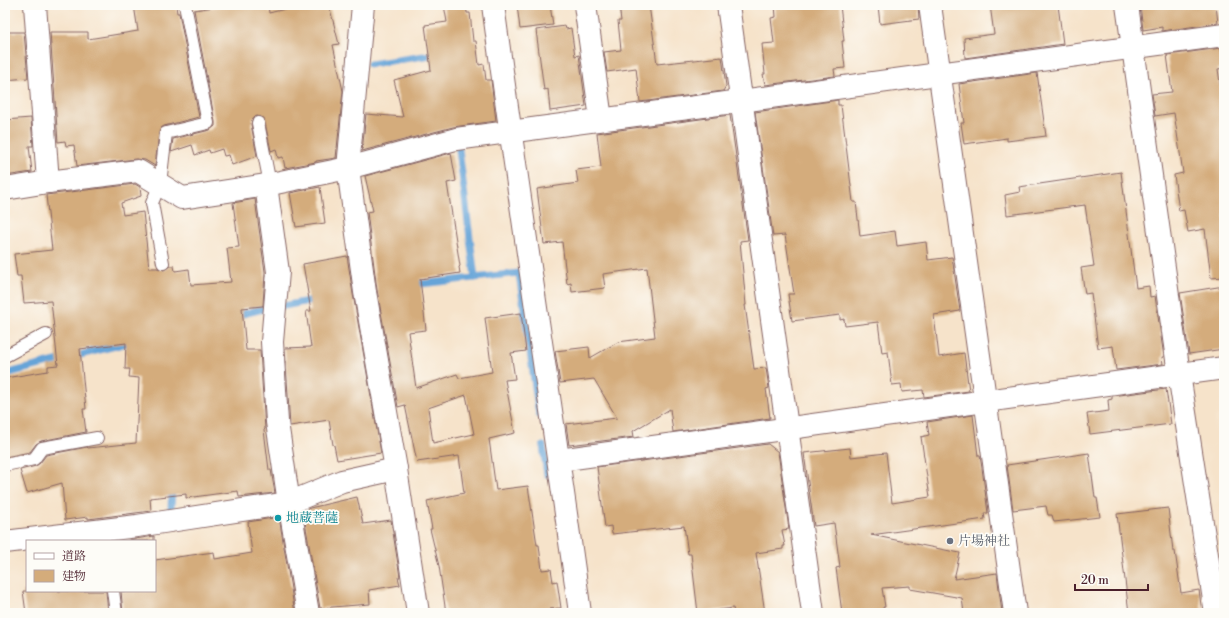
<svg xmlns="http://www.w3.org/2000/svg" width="1229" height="618" viewBox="0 0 1229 618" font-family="'Libre Bodoni','Noto Serif JP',serif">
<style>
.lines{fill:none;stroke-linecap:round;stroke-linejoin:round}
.stream{stroke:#66a4d8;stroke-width:7}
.building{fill:#d4ac7b;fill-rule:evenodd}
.lane-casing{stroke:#866463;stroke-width:14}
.street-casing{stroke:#866463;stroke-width:24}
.lane{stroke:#fff;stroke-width:12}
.street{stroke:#fff;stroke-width:22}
.culture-dot{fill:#0f9aa8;stroke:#fdfcf7;stroke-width:1.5}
.worship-dot{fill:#6b7280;stroke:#fdfcf7;stroke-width:1.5}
.labels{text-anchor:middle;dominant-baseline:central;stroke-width:3.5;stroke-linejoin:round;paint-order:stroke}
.culture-label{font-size:13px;fill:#0d838f;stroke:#fdfcf7;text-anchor:start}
.worship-label{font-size:13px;fill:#5b616d;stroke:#fdfcf7;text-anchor:start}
</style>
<rect width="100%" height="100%" fill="#fdfcf7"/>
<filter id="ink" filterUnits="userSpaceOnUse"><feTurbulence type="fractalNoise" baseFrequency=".025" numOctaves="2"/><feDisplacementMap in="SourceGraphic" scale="8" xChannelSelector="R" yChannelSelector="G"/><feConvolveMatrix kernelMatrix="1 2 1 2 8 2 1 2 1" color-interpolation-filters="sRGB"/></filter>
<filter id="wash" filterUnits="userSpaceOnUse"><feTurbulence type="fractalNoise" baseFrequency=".012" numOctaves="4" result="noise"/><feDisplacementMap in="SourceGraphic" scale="16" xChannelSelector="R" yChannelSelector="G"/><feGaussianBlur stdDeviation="0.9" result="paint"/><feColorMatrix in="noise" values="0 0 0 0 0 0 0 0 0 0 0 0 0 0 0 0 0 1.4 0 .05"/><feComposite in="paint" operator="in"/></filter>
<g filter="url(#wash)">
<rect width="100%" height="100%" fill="#f6e3ca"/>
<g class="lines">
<g class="stream">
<polyline points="370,64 438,54"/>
<polyline points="459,150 475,278"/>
<polyline points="411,285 519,273 539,415"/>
<polyline points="284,306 318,299"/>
<polyline points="234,316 263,309"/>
<polyline points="5,374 135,341"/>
<polyline points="543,446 547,474"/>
<polyline points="171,510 172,486"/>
</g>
</g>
<g id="blocks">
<g class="building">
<polygon points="134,5 176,5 177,13 179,13 199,117 164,126 161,128 159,132 155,166 145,160 136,159 77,166 74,145 66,146 65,141 58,142 50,32 88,32 88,39 138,31"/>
<polygon points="228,5 268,5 269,13 301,5 329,5 339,44 333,45 343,91 336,158 316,161 316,162 285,168 283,157 278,158 276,149 271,151 264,118 257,116 253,118 251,124 257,156 232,165 229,155 224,156 222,149 210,153 209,150 195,155 192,145 171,152 173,139 210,130 215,126 215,122 194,10"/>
<polygon points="444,5 466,5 467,13 470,13 473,41 476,41 479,65 484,64 486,80 491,80 496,121 453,127 362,151 366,114 403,117 394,80 431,70 425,25 447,22"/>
<polygon points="517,5 550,5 553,25 520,29"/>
<polygon points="619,5 649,5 657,64 722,57 726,86 723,91 640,102 636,68 607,72 604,52 621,50 618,21 621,21"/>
<polygon points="775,5 840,5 844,41 842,41 845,68 834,69 835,76 765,85 763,74 765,74 762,44 774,43 771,18 776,17"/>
<polygon points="878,5 918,5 919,19 880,24"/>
<polygon points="990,5 1058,5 1063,44 965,58 964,38 994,34"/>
<polygon points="1140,5 1216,5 1218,23 1162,31 1162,27 1143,30"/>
<polygon points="565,26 566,29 571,28 575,56 579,55 586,106 550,111 548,89 544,90 536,30"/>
<polygon points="5,32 24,32 28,78 5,80"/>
<polygon points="1221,48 1224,68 1218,69 1224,111 1224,277 1211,278 1205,229 1188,232 1184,210 1179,211 1174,175 1183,173 1174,113 1155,116 1152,94 1172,92 1167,55"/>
<polygon points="1037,73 1046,136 1007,141 1007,138 964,144 961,123 964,123 959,84"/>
<polygon points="838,100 838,105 841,105 853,202 856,202 860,236 895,231 897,246 926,242 928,260 952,257 960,311 934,315 939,357 964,353 969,391 924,397 923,390 902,392 901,384 892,385 888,352 882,353 878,322 845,326 844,319 840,320 840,315 792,321 788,294 794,294 785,235 773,236 755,112"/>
<polygon points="730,115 748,240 740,241 746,305 745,305 754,369 766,368 769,388 766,389 770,418 673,432 670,409 633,431 634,437 569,445 566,424 617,418 594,379 560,383 555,351 589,347 590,358 618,342 655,337 647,268 603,274 605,288 572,292 571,283 567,284 562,242 544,244 537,189 578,183 576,170 601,167 597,133"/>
<polygon points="31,118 33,146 29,146 32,172 5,176 5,120"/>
<path d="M451 153 456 181 447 183 460 266 459 267 460 273 420 279 426 330 408 332 416 388 457 374 459 378 492 372 485 318 521 313 526 351 511 353 515 379 505 380 515 433 489 439 496 490 528 486 537 545H539L542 570 551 569 553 582 557 581 561 608 550 609V613H446L439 566 430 529H432L427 501 464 493 459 456 417 462 405 405 398 407 377 290 367 212 373 211 365 176ZM466 395 474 434 433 443 428 408Z"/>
<polygon points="1121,172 1136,288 1149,286 1150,297 1155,296 1164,357 1162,357 1163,364 1116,370 1113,346 1098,348 1091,293 1085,294 1081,268 1094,266 1085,205 1007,215 1005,195 1020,192 1019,187"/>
<polygon points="135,184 140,187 141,196 121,203 123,215 143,212 149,268 157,268 164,270 170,266 174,266 175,271 189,269 191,285 231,282 227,248 239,247 233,203 255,199 265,272 263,306 242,308 246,350 260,350 265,429 264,430 269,470 271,470 275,493 239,497 238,491 186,498 186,494 150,498 151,511 88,519 88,517 65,520 62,483 27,493 20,470 36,466 40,463 46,455 87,447 88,448 136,443 139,378 129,377 130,369 125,369 126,343 80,349 86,409 83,409 86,432 41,441 36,444 30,452 5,457 5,378 48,371 48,366 58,365 51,301 24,303 21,276 17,276 14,254 52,250 46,195"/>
<polygon points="320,187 325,223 296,227 290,193"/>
<polygon points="347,256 353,294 381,453 337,460 334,445 333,445 329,420 290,426 285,348 311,347 306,311 311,311 303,264"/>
<polygon points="1224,286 1224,349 1189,354 1180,293"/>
<polygon points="1166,389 1171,424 1090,434 1087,414 1109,411 1108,400 1112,399 1112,396"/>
<polygon points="973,415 978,456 980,456 982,468 988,513 984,513 985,519 871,535 960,553 954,579 997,573 1002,613 964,613 962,598 910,589 910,586 882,588 885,607 883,607 884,613 842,613 836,568 840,567 834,523 814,526 804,453 850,448 851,457 886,453 892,503 930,497 921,437 929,435 927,422"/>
<polygon points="768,444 778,452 789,529 782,530 785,546 783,546 783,549 756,553 765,613 734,613 733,608 698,613 691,554 688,554 684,526 612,534 611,526 605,527 597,467"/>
<polygon points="1089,453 1095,498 1097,498 1100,517 1054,522 1052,515 1048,515 1046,506 1013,510 1007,465"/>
<polygon points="357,497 363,524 391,520 400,577 398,577 400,585 369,590 370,604 320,608 303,511 310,508"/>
<polygon points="1168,508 1173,551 1175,551 1181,593 1199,590 1202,613 1129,613 1117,514"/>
<polygon points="279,517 295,613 123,613 121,591 155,591 155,560 214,552 215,559 252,553 248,522"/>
<polygon points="154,536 154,541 130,541 129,540"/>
<polygon points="23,591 106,591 108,613 26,613"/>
</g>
</g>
</g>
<g filter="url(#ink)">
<use href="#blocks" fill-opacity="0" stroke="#866463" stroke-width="1"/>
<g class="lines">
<defs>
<g id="lane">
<polyline points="258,123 270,184"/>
<polyline points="163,263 152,203 160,184 166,133 208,123 185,5"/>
<polyline points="5,356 46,334"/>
<polyline points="5,465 34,459 42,448 97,438"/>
<polyline points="113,591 116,613"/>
</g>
<g id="street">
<polyline points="35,5 48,182"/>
<polyline points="363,5 348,168 365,292 396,469 418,613"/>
<path d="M493 5C520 208 552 410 580 613"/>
<polyline points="585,5 601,119"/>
<path d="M728 5C755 208 786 410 813 613"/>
<polyline points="930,5 1015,613"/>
<polyline points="1127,5 1179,374 1216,613"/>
<polyline points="266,185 278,272 272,342 277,422 289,503 308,613"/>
<polyline points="5,189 48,182 138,171 182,198 266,185 348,168 456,139 741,101 1224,35"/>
<polyline points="559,460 1224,368"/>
<polyline points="5,542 137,526 289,503 342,481 396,469"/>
</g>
</defs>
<use href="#lane" class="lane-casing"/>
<use href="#street" class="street-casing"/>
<use href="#lane" class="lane"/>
<use href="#street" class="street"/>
</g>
</g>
<circle class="culture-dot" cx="278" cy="518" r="4"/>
<circle class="worship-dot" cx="950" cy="541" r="4"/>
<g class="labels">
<g class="culture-label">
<text x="286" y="518">地蔵菩薩</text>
</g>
<g class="worship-label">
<text x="958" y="541">片場神社</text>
</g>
</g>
<rect width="1229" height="618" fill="none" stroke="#fdfcf7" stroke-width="20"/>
<rect x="26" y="540" width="130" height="52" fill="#fdfcf7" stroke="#b5a4a5"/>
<rect x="34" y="553" width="20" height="6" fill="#ffffff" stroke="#b5a4a5"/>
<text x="62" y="560" font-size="12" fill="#4a1f2b">道路</text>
<rect x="34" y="570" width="20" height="12" fill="#d4ac7b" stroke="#b5a4a5"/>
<text x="62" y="580" font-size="12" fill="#4a1f2b">建物</text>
<path d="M1075 584v6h73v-6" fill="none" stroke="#4a1f2b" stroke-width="2"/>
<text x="1081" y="584" font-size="12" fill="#4a1f2b" stroke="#fdfcf7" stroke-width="3" paint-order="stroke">20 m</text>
</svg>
